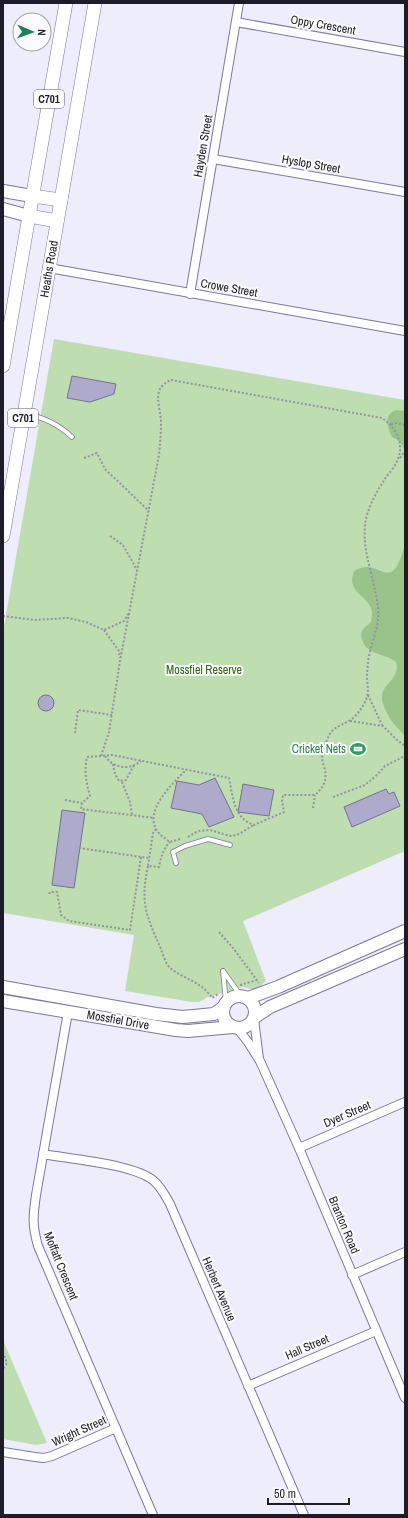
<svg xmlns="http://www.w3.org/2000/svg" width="408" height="1518" viewBox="0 0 408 1518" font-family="'Archivo Narrow',sans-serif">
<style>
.green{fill:#bedeb2}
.forest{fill:#9ac38b}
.building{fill:#aeaacb;stroke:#757190}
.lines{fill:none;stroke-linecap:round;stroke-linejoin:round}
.lane-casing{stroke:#7e7998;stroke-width:5.5}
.street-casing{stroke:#7e7998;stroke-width:10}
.secondary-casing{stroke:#7e7998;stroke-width:14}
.primary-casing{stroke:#7e7998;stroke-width:14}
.path{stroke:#93929f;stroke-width:2;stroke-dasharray:2 2;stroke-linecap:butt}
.lane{stroke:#fff;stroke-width:4}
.street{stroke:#fff;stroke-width:8}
.secondary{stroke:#fff;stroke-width:12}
.primary{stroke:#fff;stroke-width:13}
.labels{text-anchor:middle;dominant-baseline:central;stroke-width:4;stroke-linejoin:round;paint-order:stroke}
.shield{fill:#fcfcfc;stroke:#615f68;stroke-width:1}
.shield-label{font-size:11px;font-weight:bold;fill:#1e1c29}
.street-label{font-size:12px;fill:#1e1c29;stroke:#fcfcfc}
.park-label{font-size:12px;fill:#326419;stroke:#fcfcfc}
.leisure-label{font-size:12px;fill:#27864d;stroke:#fcfcfc;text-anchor:end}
</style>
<rect width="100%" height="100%" fill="#eeedfb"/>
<g class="green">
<polygon points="54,339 405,400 405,851 243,921 266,981 256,990 243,987 208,997 199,1002 192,1002 125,991 134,935 3,913 3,632"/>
<polygon points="3,1340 47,1443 36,1445 3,1439"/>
</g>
<g class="forest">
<path d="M397 410 405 411V452C403 444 399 440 392 437 387 426 383 414 397 410Z"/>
<path d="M405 544V736C400 730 393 724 389 717 386 711 381 702 382 696 383 683 401 678 396 662 385 653 368 656 362 640 359 631 364 628 371 622 379 595 344 598 354 571 381 554 390 600 405 544Z"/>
</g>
<g class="building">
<polygon points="72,376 116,384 114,394 90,402 67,398"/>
<circle cx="46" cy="703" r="8"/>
<polygon points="215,778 234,817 209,827 202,814 171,808 177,781 199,785"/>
<polygon points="243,784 274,790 269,816 238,812"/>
<polygon points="386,789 389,794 394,792 400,806 352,827 344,807"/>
<polygon points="62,810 85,813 74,888 52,885"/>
</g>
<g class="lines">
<defs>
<g id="lane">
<path d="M25 414C44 417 58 424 72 437"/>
<polyline points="176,863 173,852 185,846 208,839 230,845"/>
<polyline points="223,971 226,1003"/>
<polyline points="223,971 241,996"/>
</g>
<g id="street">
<polyline points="236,22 405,52"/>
<polyline points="213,159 405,192"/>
<polyline points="49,268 405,331"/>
<polyline points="190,294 239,3"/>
<path d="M68 1012 36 1195C33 1216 32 1225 38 1246L153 1515"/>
<polyline points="254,1019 259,1059"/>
<polyline points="237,1028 248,1042 260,1061 299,1148 405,1398"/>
<polyline points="299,1148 405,1102"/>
<path d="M43 1154C70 1159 134 1164 154 1181 161 1187 165 1195 170 1204L304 1515"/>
<polyline points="352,1275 405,1252"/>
<polyline points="248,1386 376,1331"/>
<polyline points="3,1452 35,1457 44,1458 52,1456 116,1428"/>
</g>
<g id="secondary">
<polyline points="3,191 32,196"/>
<polyline points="3,209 29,216"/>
<polyline points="3,987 156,1014 183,1017 214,1014 224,1007"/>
<circle cx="239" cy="1012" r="16"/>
<polyline points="248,998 278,987 405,931"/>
<polyline points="3,1001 176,1030 188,1031 233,1027"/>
<polyline points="255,1017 270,1007 405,949"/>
</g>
<g id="primary">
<polyline points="32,196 61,200"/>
<polyline points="29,216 57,221"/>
<polyline points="3,366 66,3"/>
<polyline points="3,536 95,3"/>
</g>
</defs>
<use href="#lane" class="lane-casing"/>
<use href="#street" class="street-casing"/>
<use href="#secondary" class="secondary-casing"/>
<use href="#primary" class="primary-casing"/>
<g class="path">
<path d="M171 380 382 418C398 429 406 447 395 465 392 471 386 476 383 482 375 494 367 510 365 524 362 553 375 579 378 608 380 627 371 642 368 661 368 666 367 671 367 676 367 683 369 691 367 697 364 706 357 716 349 721 338 727 332 727 327 740 325 746 322 751 322 757 322 760 323 763 324 766 328 779 324 787 315 795H283L282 801 284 812 254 825C233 818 233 796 229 778L112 755 101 756 109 732 120 661 159 455C160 444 161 434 161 423 161 406 150 389 171 380Z"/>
<polyline points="391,424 397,423 405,425"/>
<polyline points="84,458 97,453 105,469 149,511"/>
<polyline points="400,458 405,451"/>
<polyline points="110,536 123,545 137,570"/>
<polyline points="3,616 34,620 68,618 86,622 104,630 124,621 129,613"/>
<polyline points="104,630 119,651 120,658"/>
<polyline points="368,695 382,725"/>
<polyline points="350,721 383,726 397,740 405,746"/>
<polyline points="75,733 78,710 112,715"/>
<path d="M101 756 87 757C84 770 86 782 90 796L82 803 81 809 154 818"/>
<path d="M105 756C113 768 129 771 141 761"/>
<polyline points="113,764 115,774 119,781 126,780 134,765"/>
<polyline points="122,782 130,802 132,815"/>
<polyline points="333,797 365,785 378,774 385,766 405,756"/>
<polyline points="65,800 82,803"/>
<polyline points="313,808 315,795"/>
<path d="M156 829 153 833 148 866 159 867C161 857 163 849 170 842"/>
<polyline points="188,837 198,831 210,830 230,836 237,835 254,825"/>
<path d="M180 839 170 842C166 839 161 836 158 832 142 812 173 783 186 770"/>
<polyline points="79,848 149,858"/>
<path d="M148 866C140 903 146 915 161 949 163 955 166 964 170 968 184 979 202 982 212 998L218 994"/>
<polyline points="49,894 50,892 57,892 61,915 69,921 130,930 141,857"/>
<polyline points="219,932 233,948 259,983"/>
<polyline points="240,985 257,980"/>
<polyline points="3,1352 7,1363 3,1369"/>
</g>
<use href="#lane" class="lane"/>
<use href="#street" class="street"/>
<use href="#secondary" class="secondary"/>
<use href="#primary" class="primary"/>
</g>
<defs>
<symbol id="stadium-bare" viewBox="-9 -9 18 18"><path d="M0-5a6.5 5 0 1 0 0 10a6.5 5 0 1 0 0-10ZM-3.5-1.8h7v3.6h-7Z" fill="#2e9e5b" stroke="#fcfcfc" stroke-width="2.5" paint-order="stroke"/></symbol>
</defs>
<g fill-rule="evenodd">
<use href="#stadium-bare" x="347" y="738" width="22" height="22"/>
</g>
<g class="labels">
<g class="shield">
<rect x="34" y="90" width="30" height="18" rx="3"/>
<rect x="8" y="409" width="30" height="18" rx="3"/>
</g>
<g class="shield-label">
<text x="49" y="99">C701</text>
<text x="23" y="418">C701</text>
</g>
<g class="street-label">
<text transform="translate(323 25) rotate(10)">Oppy Crescent</text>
<text transform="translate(203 146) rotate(-80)">Hayden Street</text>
<text transform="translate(311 164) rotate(10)">Hyslop Street</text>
<text transform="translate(49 269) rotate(-80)">Heaths Road</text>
<text transform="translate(229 288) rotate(10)">Crowe Street</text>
<text transform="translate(118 1020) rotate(10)">Mossfiel Drive</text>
<text transform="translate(347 1114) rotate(-23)">Dyer Street</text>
<text transform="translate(344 1225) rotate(67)">Branton Road</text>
<text transform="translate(61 1266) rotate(68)">Moffatt Crescent</text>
<text transform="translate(219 1289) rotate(67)">Herbert Avenue</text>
<text transform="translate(307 1347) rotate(-23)">Hall Street</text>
<text transform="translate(79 1431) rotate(-24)">Wright Street</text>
</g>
<g class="park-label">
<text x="204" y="670">Mossfiel Reserve</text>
</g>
<g class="leisure-label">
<text x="346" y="749">Cricket Nets</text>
</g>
</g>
<rect width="408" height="1518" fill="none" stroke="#1e1c29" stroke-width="8"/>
<g transform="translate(32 32) rotate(92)"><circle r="19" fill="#fcfcfc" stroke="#a3a2a8"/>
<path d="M0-3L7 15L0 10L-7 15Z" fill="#1b825c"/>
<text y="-6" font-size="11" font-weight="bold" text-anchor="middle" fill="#1e1c29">N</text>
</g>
<path d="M268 1498v6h81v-6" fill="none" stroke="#1e1c29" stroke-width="2"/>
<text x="274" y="1498" font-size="12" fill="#1e1c29" stroke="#fcfcfc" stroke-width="3" paint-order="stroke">50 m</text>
</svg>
